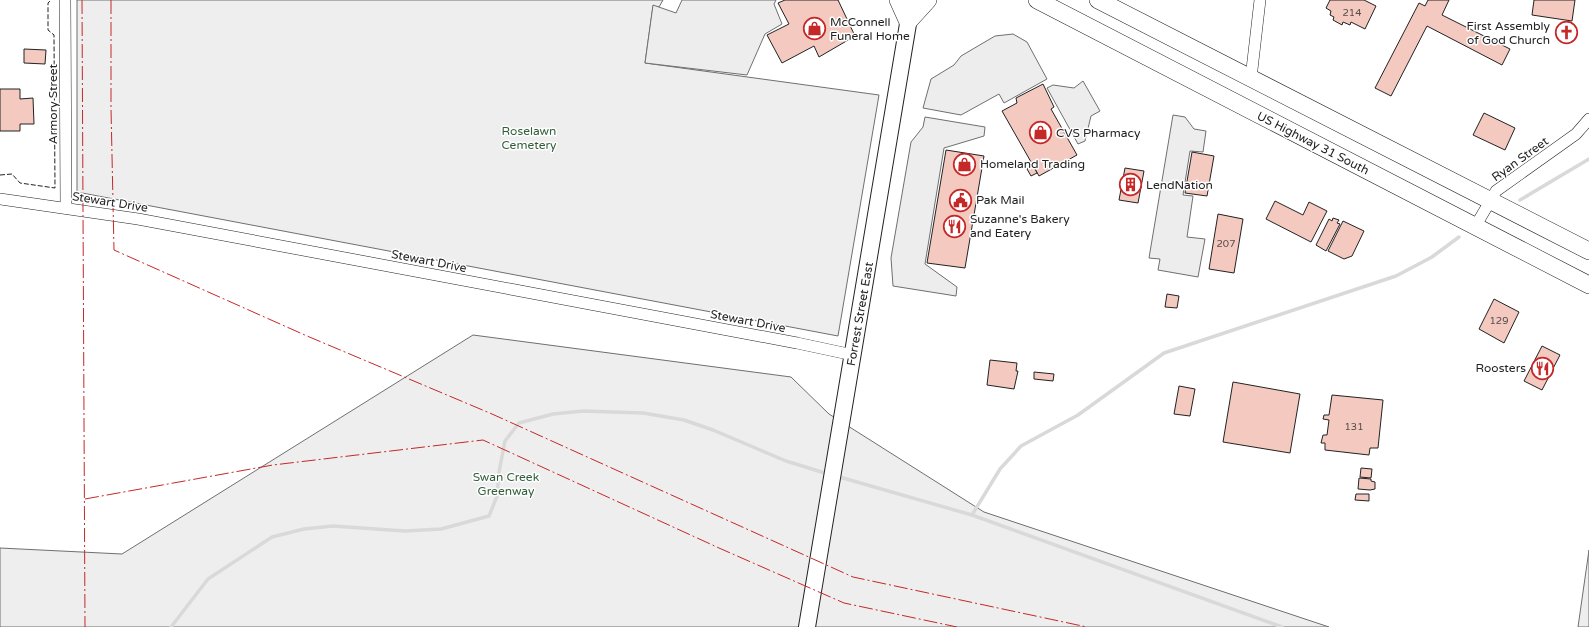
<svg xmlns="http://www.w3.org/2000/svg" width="1589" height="627" viewBox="0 0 1589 627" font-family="'Varela Round',sans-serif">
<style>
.green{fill:#eee;stroke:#6f6f6f}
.parking{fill:#ededed;stroke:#6f6f6f}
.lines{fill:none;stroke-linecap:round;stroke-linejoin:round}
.stream{stroke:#d9d9d9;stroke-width:3.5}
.building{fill:#f3c9c0;stroke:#222}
.street-casing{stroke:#222;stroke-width:12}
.secondary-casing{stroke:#222;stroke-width:18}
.primary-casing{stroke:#222;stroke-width:18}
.street{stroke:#fff;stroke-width:11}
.secondary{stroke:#fff;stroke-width:16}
.primary{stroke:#fff;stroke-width:17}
.fence{stroke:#222;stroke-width:1;stroke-dasharray:5 2;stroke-linecap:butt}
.power{stroke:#c62828;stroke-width:1;stroke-dasharray:14 3 2 3;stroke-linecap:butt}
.labels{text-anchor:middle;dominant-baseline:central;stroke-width:3;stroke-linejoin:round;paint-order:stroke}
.number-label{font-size:10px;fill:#564c4a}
.poi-label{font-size:12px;fill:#222;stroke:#fff;text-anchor:start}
.street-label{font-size:12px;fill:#222;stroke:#fff}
.park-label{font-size:12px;fill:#2f5e38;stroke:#fff}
</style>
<rect width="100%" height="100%" fill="#fff"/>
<g class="green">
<polygon points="77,0 663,0 659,7 653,6 645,63 879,95 838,336 77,192"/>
<polygon points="473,335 791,377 829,414 984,512 1329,627 0,627 0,548 122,554"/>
<polygon points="1589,550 1589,627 1578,627"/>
</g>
<g class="parking">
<polygon points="682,0 776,0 774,4 782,24 765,34 747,75 645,63 653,5 676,13"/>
<polygon points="1013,34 1027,42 1047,79 1004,103 999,94 961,115 923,108 931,79 954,65 961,56 995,36"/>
<polygon points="1083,81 1100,111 1091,116 1085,141 1078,144 1047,88 1053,85 1074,88"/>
<polygon points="1173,115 1185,117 1194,129 1206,131 1203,152 1190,151 1183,195 1193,196 1187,237 1205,239 1198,277 1158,270 1160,259 1149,258"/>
<polygon points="925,117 985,127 984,136 944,148 925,264 957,287 956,296 893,286 891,258 911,142 923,127"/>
</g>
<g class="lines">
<g class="stream">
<polyline points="1520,200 1589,159"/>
<polyline points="836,476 972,515 1282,627"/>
<polyline points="972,515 1000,469 1021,446 1078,415 1164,353 1396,276 1432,257 1459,237"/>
<polyline points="171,627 208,579 272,537 304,529 333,526 405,531 441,529 489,516 497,496 499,472 505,441 519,423 553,414 583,411 643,413 684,420 713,430 786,461 828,474"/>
</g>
</g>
<g class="building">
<polygon points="785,0 838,0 855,36 819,57 814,46 782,63 767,35 789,24 778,3"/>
<polygon points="1330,0 1364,0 1376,6 1365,29 1351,22 1350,25 1343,22 1342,25 1333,20 1334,17 1330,15 1331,11 1326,8"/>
<polygon points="1428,0 1449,0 1442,15 1510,49 1502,65 1427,26 1391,96 1375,88 1419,3 1425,6"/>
<polygon points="1534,0 1575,0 1572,21 1532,15"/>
<polygon points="24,49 46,50 45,64 24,63"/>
<polygon points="1043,84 1054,107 1051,109 1077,155 1039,176 1002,111 1017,103 1016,98"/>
<polygon points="0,89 20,89 20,99 33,98 34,124 20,124 20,131 0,131"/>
<polygon points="1484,113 1515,128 1505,150 1473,135"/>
<polygon points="946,150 984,156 965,268 927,263"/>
<polygon points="1192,152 1214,156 1207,196 1185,193"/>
<polygon points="1033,165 1037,173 1031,176 1027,169"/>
<polygon points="1125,168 1144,171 1138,203 1119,200"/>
<polygon points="1275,201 1303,215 1309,202 1327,211 1311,242 1266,219"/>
<polygon points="1218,214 1243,219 1234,273 1209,269"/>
<polygon points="1333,218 1339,220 1337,223 1340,224 1326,251 1316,245 1329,219 1332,221"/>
<polygon points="1343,221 1364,231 1352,256 1344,259 1328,251"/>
<polygon points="1167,294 1179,296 1177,308 1165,307"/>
<polygon points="1494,299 1519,312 1504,343 1479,329"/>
<polygon points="1542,346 1560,355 1542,390 1524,381"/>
<polygon points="990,360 1017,363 1016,371 1018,371 1014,389 987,385"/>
<polygon points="1034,372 1054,374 1053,381 1034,379"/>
<polygon points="1233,382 1300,394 1290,453 1223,442"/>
<polygon points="1179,386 1195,389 1190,416 1174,414"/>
<polygon points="1332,395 1383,400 1378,448 1370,448 1369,455 1325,450 1325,443 1321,443 1323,435 1327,435 1329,420 1323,419 1324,415 1329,415"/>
<polygon points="1361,468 1372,469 1371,478 1360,477"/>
<polygon points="1359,478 1371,479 1371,481 1375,482 1375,489 1370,490 1358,489"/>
<polygon points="1356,494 1369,494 1369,501 1355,500"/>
</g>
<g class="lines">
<defs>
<g id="street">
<polyline points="65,0 66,208"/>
<polyline points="1251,78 1260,0"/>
<polyline points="0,199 138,219 797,343 853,355"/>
<polyline points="1475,227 1496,191 1576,134 1589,119"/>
</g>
<polyline id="secondary" points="807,627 912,0"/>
<g id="primary">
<polyline points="898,0 908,22 928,0"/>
<polyline points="1037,0 1589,285"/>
<polyline points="1098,0 1589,251"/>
</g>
</defs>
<use href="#street" class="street-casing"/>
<use href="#secondary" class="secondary-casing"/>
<use href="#primary" class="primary-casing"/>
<use href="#street" class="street"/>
<use href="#secondary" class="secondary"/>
<use href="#primary" class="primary"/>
<polyline class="fence" points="0,175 12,174 20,183 55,188 54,35 48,30 48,3 51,0"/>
<g class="power">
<polyline points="82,0 85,627"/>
<polyline points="111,0 111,108 114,250 307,336 492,414 853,577 1087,627"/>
<polyline points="85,499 273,465 483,440 719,548 844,603 957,627"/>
</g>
</g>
<defs>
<symbol id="shop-ring" viewBox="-11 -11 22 22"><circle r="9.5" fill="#fff" stroke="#c62828" stroke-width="1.5"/><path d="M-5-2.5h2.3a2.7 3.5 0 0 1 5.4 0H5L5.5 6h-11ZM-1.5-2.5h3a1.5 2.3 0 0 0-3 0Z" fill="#c62828"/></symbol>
<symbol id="church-ring" viewBox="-11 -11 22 22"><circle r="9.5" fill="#fff" stroke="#c62828" stroke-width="1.5"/><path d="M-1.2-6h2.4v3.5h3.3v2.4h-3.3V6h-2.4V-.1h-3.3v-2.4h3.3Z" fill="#c62828"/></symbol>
<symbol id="building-ring" viewBox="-11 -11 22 22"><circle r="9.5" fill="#fff" stroke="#c62828" stroke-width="1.5"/><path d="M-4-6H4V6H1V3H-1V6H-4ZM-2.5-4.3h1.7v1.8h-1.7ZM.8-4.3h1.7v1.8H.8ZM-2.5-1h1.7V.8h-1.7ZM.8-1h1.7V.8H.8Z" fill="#c62828"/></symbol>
<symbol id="civic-ring" viewBox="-11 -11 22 22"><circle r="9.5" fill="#fff" stroke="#c62828" stroke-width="1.5"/><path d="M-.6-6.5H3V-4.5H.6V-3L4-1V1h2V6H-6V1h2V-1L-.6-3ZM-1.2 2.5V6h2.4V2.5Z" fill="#c62828"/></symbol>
<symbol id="restaurant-ring" viewBox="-11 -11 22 22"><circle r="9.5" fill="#fff" stroke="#c62828" stroke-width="1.5"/><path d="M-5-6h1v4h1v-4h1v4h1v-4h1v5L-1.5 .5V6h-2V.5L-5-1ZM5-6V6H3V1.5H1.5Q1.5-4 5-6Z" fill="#c62828"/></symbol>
</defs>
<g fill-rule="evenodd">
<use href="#shop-ring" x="802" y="16" width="25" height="25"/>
<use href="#church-ring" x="1554" y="20" width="25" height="25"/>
<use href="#shop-ring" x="1028" y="120" width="25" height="25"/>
<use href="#shop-ring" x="952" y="152" width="25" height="25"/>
<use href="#building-ring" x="1118" y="172" width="25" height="25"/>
<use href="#civic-ring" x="948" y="188" width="25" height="25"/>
<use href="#restaurant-ring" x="942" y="214" width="25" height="25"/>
<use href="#restaurant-ring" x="1530" y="356" width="25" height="25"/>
</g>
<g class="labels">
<g class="number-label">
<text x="1352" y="13">214</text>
<text x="1226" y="244">207</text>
<text x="1499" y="321">129</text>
<text x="1354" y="427">131</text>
</g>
<g class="poi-label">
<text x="830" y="22">McConnell<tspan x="830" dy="14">Funeral Home</tspan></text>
<text x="1550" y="26" text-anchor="end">First Assembly<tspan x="1550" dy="14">of God Church</tspan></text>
<text x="1056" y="133">CVS Pharmacy</text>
<text x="980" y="164">Homeland Trading</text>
<text x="1146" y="185">LendNation</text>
<text x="976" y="200">Pak Mail</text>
<text x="970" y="219">Suzanne's Bakery<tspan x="970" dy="14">and Eatery</tspan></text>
<text x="1526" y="368" text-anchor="end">Roosters</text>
</g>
<g class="street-label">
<text transform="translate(53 104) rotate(-90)">Armory Street</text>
<text transform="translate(1313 143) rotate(27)">US Highway 31 South</text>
<text transform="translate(1520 159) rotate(-36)">Ryan Street</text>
<text transform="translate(110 202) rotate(9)">Stewart Drive</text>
<text transform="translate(429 261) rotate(11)">Stewart Drive</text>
<text transform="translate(860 314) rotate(-80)">Forrest Street East</text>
<text transform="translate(748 321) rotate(11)">Stewart Drive</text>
</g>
<g class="park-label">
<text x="529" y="131">Roselawn<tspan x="529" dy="14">Cemetery</tspan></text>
<text x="506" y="477">Swan Creek<tspan x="506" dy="14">Greenway</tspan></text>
</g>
</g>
</svg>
